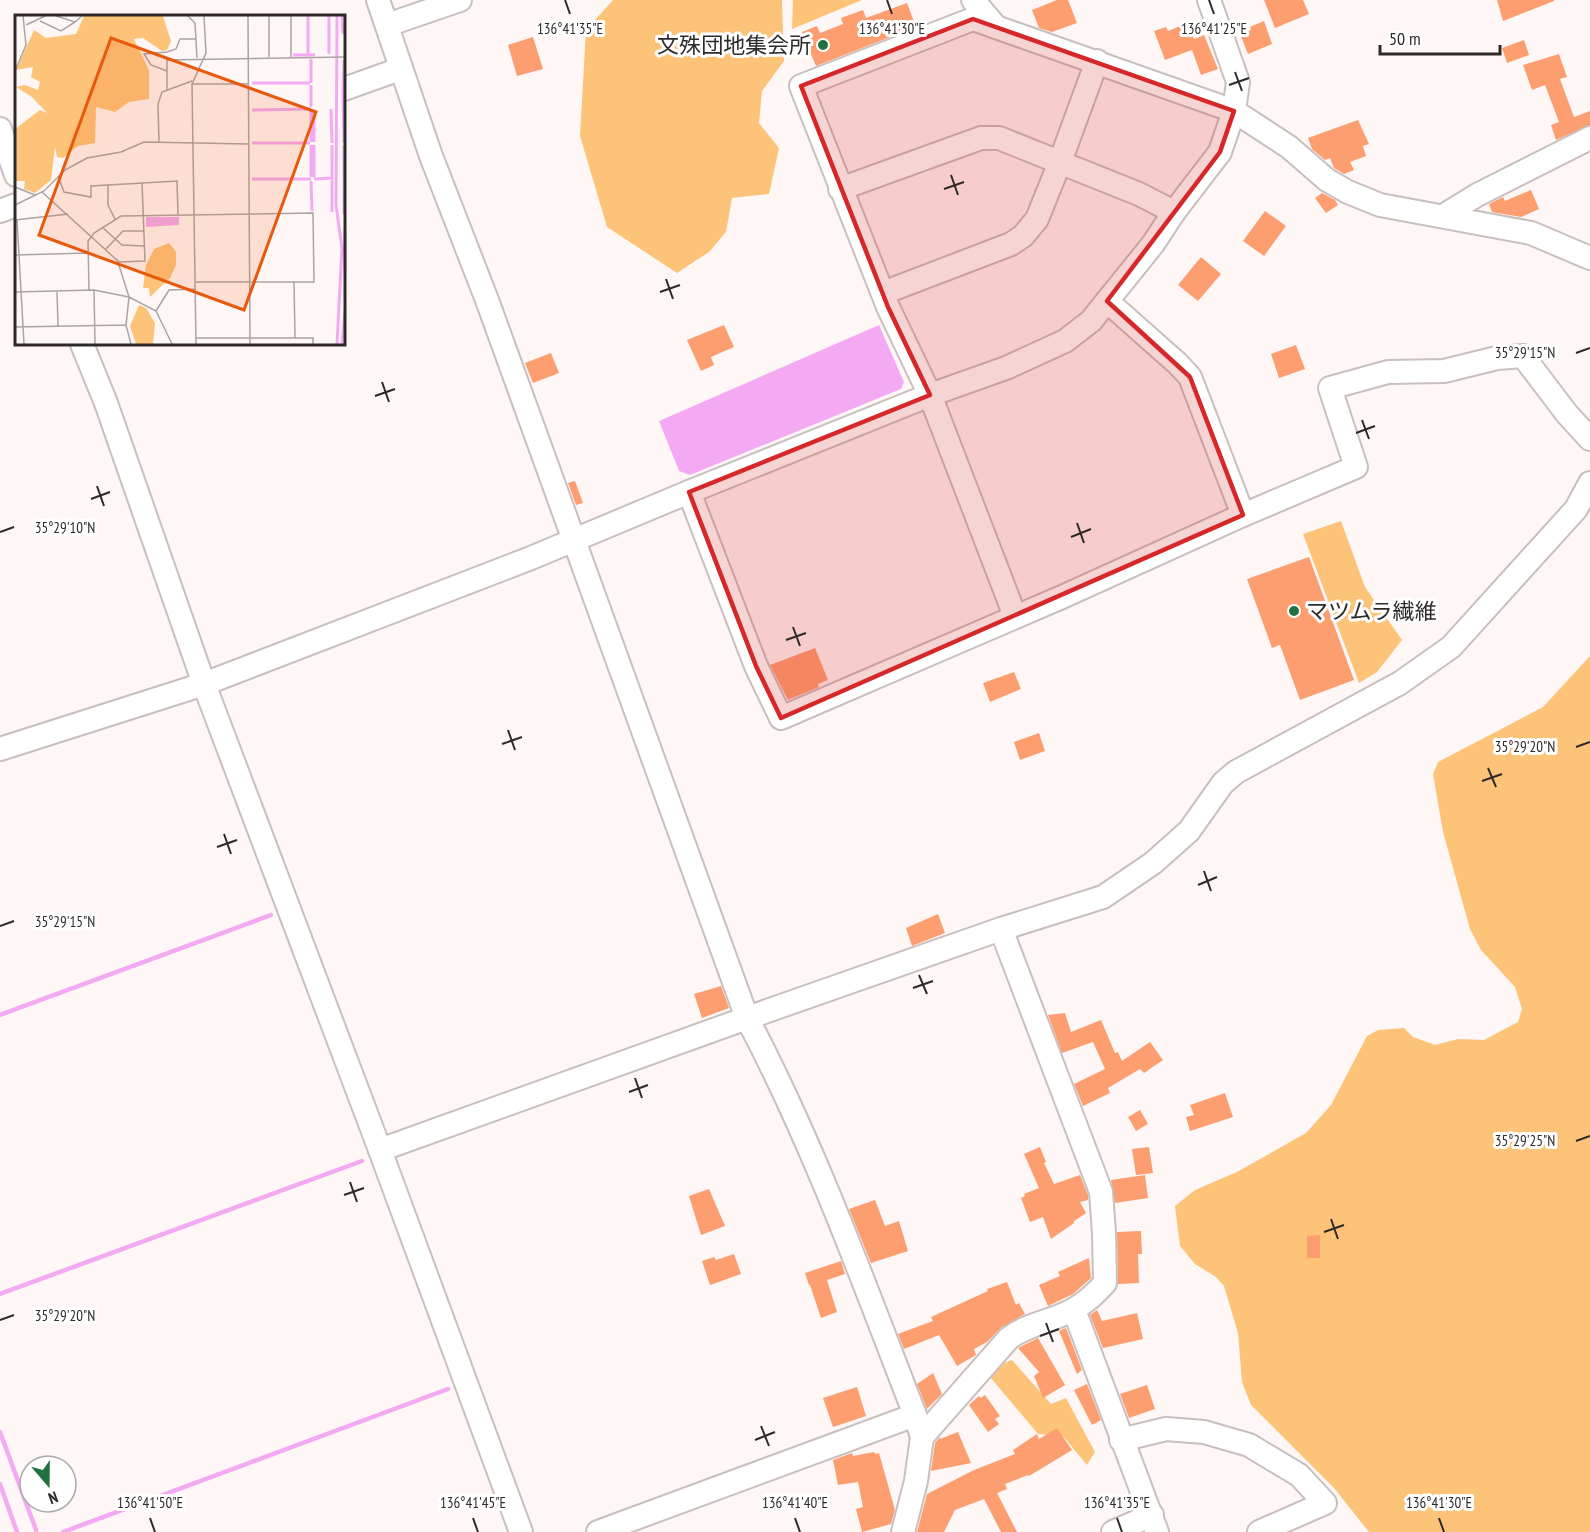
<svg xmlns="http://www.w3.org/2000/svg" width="1590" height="1532" viewBox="0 0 1590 1532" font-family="'PT Sans Narrow','Noto Sans JP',sans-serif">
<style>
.green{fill:#fdc479}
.water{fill:#f4aaf3}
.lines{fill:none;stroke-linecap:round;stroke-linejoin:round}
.stream{stroke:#f4aaf3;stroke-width:4.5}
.building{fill:#fc9e70}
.minor-casing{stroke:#c9bfbf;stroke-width:26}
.minor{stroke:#fff;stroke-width:22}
.marked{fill:#d62828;fill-opacity:0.2;stroke:#d62828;stroke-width:4.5;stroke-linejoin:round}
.ticks{fill:none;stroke:#2e2a2a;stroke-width:2}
.poi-dot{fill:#207040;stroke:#fff;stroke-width:2}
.labels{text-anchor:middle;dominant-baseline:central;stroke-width:6;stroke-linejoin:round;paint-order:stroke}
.poi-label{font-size:22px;fill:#2e2a2a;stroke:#fff;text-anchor:end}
.inset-river{fill:none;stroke:#f4aaf3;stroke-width:3}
.inset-road{fill:none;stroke:#aba4a4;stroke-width:1.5}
.view{fill:#e8590c;fill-opacity:0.15;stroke:#e8590c;stroke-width:3}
.inset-edge{fill:none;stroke:#2e2a2a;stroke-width:3}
.ticks-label{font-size:15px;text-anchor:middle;fill:#2e2a2a;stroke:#fff;stroke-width:6;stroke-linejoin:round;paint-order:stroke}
</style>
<rect width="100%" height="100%" fill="#fff6f6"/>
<g class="green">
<polygon points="613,0 782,0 784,61 762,91 759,123 779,148 769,194 732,198 726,232 709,252 677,273 607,227 580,136 586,30"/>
<polygon points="793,0 862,0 792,29"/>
<polygon points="1341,521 1365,587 1402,640 1377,672 1359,683 1303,534"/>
<polygon points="1590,656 1590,1532 1369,1532 1334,1488 1251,1405 1242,1382 1238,1333 1224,1286 1216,1277 1195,1264 1180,1246 1175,1206 1195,1190 1237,1172 1306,1133 1331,1105 1367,1036 1378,1030 1404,1028 1413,1037 1435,1045 1458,1039 1484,1040 1518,1022 1522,1009 1515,987 1481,950 1470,929 1443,832 1433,774 1438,762 1543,707"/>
<polygon points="1012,1360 1051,1404 1066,1398 1095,1452 1087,1465 1063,1436 1038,1434 985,1371"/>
</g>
<polygon class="water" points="879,325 904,382 901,389 690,475 679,471 659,421"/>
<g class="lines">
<g class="stream">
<polyline points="0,1015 271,915"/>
<polyline points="0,1294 362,1161"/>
<polyline points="0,1432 36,1530"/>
<polyline points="0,1484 17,1532"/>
<polyline points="63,1532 448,1389"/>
</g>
</g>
<g class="building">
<polygon points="1057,0 1068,0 1077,23 1052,32 1039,28 1032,10"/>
<polygon points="1264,0 1303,0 1309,14 1275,28"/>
<polygon points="1497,0 1554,0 1554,1 1503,21"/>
<polygon points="907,3 916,27 816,66 802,32 817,26 820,33 843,24 841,18 863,10 866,18"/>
<polygon points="1264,21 1272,44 1248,54 1240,34 1251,30 1250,27"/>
<polygon points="1188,23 1194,39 1204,35 1218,69 1201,75 1192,50 1165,60 1154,31 1166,27 1168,31"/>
<polygon points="533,37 543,69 517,76 508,45"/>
<polygon points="1524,40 1529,55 1507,63 1502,48"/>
<polygon points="1559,54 1567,77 1560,79 1574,117 1590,111 1590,125 1556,140 1551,125 1559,122 1545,85 1532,90 1523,65"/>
<polygon points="1358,120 1369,144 1363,146 1366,156 1350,162 1354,170 1344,174 1334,168 1330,158 1325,160 1312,149 1308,138"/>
<polygon points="1531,190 1539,209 1521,217 1492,212 1489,204 1503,197 1505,201"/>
<polygon points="1322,193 1335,200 1338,205 1326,213 1315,198"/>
<polygon points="1265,211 1286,226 1264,256 1243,241"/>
<polygon points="1201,257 1221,274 1198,301 1178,285"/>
<polygon points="724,325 734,347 711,357 714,365 701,371 687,340"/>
<polygon points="1296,345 1305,369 1279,378 1271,354"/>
<polygon points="551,353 559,373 533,383 525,363"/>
<polygon points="575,481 583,503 576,505 568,483"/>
<polygon points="1309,557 1354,680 1300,700 1280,645 1272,648 1247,579"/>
<polygon points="815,648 828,680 818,684 819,687 788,700 770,665"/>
<polygon points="1014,672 1021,689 990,702 983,683"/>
<polygon points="1039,733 1045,751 1020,760 1014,742"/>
<polygon points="938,914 945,933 912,946 906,928"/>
<polygon points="721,986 729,1008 702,1018 694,994"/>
<polygon points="1065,1013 1071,1032 1101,1020 1115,1053 1118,1052 1122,1061 1150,1042 1163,1060 1144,1073 1140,1069 1108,1088 1110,1093 1083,1106 1074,1084 1105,1069 1093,1042 1062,1053 1048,1015"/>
<polygon points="1225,1093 1233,1117 1190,1131 1186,1117 1194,1115 1190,1105"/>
<polygon points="1140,1110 1148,1124 1136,1131 1128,1117"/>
<polygon points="1040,1147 1046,1162 1044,1163 1054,1184 1080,1175 1088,1195 1088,1200 1080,1202 1086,1213 1074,1221 1074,1223 1051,1239 1043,1217 1030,1222 1021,1198 1025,1196 1024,1194 1039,1188 1024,1154"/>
<polygon points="1149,1147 1153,1173 1136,1175 1132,1149"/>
<polygon points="1145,1175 1148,1198 1115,1203 1111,1180"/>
<polygon points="709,1189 725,1226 701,1235 689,1196"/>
<polygon points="875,1200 885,1226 899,1221 908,1251 871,1263 849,1209"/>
<polygon points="1141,1231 1142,1254 1138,1254 1139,1283 1118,1284 1117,1232"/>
<polygon points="1320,1235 1320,1258 1307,1258 1307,1236"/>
<polygon points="734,1254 741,1274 710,1285 702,1261 714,1257 716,1260"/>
<polygon points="1089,1258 1091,1278 1073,1294 1048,1306 1039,1285 1060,1276 1058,1272"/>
<polygon points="841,1261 845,1274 827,1280 837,1312 821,1318 810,1285 809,1285 805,1273"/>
<polygon points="1007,1282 1016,1305 1019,1303 1025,1314 1002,1327 987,1342 974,1349 976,1355 957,1366 939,1335 904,1349 898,1334 933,1321 931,1317 988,1291 987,1289"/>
<polygon points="1097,1310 1102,1321 1137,1313 1143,1339 1103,1348 1090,1315"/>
<polygon points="1066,1328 1082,1370 1077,1374 1059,1331"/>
<polygon points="1038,1338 1065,1385 1043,1398 1034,1376 1039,1372 1018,1348"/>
<polygon points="933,1373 942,1394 927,1409 917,1384"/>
<polygon points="1087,1384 1101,1420 1092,1425 1074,1390"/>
<polygon points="1147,1385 1155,1409 1129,1418 1120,1394"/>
<polygon points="857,1387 866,1416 833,1427 823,1398"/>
<polygon points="985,1395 1000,1416 995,1419 999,1424 988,1432 969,1405 979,1396 981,1398"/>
<polygon points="1057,1428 1072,1450 1029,1476 1028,1475 1005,1484 1007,1489 997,1493 1017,1532 1001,1532 984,1499 955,1510 944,1532 917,1532 927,1494 974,1470 1015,1454 1013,1450 1037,1434 1039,1439"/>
<polygon points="958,1432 971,1463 931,1471 935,1443 940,1437 940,1439"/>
<polygon points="874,1452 875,1454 879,1453 895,1510 891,1524 862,1532 856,1509 863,1507 858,1482 838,1485 833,1460 852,1453 853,1456"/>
</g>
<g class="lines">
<defs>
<g id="minor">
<path d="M378 0 431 156 487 300 747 1018C814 1145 863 1281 915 1415L922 1437 916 1481 903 1532"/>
<polyline points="973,0 996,27"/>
<polyline points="387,25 460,0"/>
<polyline points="344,89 400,69"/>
<polyline points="0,129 16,175"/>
<polyline points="840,189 981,138 999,138 1139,194 1174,212"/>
<polyline points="0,211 16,205"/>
<polyline points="1443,216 1477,195 1590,138"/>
<polyline points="883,293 1011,244 1023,236 1037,219 1060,162 1097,61"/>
<polyline points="1107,301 1178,364 1190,377 1243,515"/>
<polyline points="82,344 106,403 204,684 380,1150 521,1532"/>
<polyline points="689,492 756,666 781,718 1062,597 1243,515 1356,467 1330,388 1388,372 1444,371 1497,358 1523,356 1567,414 1590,439"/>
<polyline points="1015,616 930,395 888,307 801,86 973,19 1234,111 1289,147 1327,180 1348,192 1380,205 1531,233 1590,258"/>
<polyline points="0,749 204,684 531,558 689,492 930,395 1006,368 1065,341 1091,321 1153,244 1174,212 1220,152 1234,111 1238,82 1209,0"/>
<polyline points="380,1150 747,1018 1001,929 1103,897 1153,863 1189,831 1223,783 1236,772 1400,683 1451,647 1576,509 1590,483"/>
<polyline points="1074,1310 1157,1532"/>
<path d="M922 1437 1009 1338C1029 1323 1055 1321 1076 1308 1088 1301 1096 1293 1105 1283L1104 1233 1101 1192 1001 929"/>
<polyline points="1121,1440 1166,1429 1204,1432 1249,1445 1299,1475 1325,1503 1259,1532"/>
<polyline points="598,1532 915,1415"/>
<polyline points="1113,1532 1152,1515"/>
</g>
</defs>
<use href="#minor" class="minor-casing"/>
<use href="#minor" class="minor"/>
</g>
<path class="marked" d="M973 19 1234 111 1220 152 1107 301 1190 377 1243 515 781 718 756 666 689 492 930 395 888 307 801 86Z"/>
<path class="ticks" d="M565 0 570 14M887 0 892 14M1209 0 1214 14M1235 72 1242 91M1229 85 1249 78M951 175 958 195M944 189 964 182M666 279 673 299M660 292 680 285M1576 353 1590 348M382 382 389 402M375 396 395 389M1362 420 1369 439M1356 433 1375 426M97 486 104 506M91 499 110 492M1077 523 1084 543M0 532 14 527M1071 537 1091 529M793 627 800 646M786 640 806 633M508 730 515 750M502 744 522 737M1576 747 1590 742M1488 768 1496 787M1482 781 1502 774M224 834 231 854M217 847 237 840M1204 871 1211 891M1198 885 1217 877M0 926 14 921M919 975 927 994M913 988 933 981M635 1078 642 1098M629 1092 648 1085M1576 1141 1590 1136M350 1182 357 1202M344 1195 364 1188M1331 1219 1338 1239M1324 1232 1344 1225M0 1320 14 1315M1046 1323 1053 1342M1040 1336 1059 1329M761 1426 769 1446M755 1440 775 1432M150 1518 155 1532M473 1518 478 1532M795 1518 800 1532M1117 1518 1122 1532M1439 1518 1444 1532"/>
<g class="poi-dot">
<circle cx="823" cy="45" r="6"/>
<circle cx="1294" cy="611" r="6"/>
</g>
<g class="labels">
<g class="poi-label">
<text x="811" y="45">文殊団地集会所</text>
<text x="1306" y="611" text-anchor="start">マツムラ繊維</text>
</g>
</g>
<g transform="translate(15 15)">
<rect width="330" height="330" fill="#fff6f6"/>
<path d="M69 1H148L156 26 152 35 147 36 128 23 119 24 134 55V84L114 87 100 97 81 92 80 128 63 131 48 143 42 142 40 132 36 165 20 178 9 174 10 166H0V114L25 95 32 98 17 82 1 72 10 70 23 75 25 67 16 62 18 52 1 55 19 15 31 23 61 19ZM154 228 161 237V250L155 263 135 282 134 273H128L131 250 139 234ZM124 290 131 293 140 308 138 329H121L115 311Z" fill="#fdc479"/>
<path d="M164 202V210L131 212V202Z" fill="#f4aaf3"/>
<path class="inset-river" d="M314 1V39M327 1 328 19M293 39V1M278 40H300M296 44V68M237 68H295M296 70V92M328 78 329 128M328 78 329 45M316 94 317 128M237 95 296 94M296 96V127M299 127V95M237 128H295M296 130V162M329 130V199M299 162V130M237 164H296M299 164 317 163V130M317 165V197M296 166 297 196M330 216V256M322 329 327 233 321 190 322 1M327 329 330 296"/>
<path class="inset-road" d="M41 1 60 7 67 1M173 1 180 8 182 43M233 1 235 329M254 1V42M25 6 46 16 60 7M11 10 30 1M152 42V75M276 42V1M152 45 330 42M0 56 11 30 8 1M152 56 136 50 129 39 152 37 161 34 165 24H181M177 69H234M144 128 143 89 147 77 177 66M43 161 49 177 76 182V171L162 166 163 199M93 170V190L100 204M0 172 20 180M27 177 104 247 130 246 127 168M0 190 29 176 50 155 72 143 106 137 129 127 234 129M0 205 53 199M2 205 9 329M87 212 107 230 129 231M90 235 108 216H129M0 240 73 238M102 244 114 282 111 310 116 329M279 267 280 323M74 275 73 226 79 218 106 201 298 198 299 267H181M79 275 80 329M42 276 43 311M0 277 79 275 114 282 141 296 157 329M141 296 154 275 180 274M0 312 111 310M181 323H298V329M181 329 177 69 191 38 189 1"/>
<path class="view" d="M96 23 301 97 229 295 24 220Z"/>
<rect width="330" height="330" class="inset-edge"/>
</g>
<g class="ticks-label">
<text x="570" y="34">136°41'35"E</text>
<text x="1214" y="34">136°41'25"E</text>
<text x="892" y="34">136°41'30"E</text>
<text x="1525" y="358">35°29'15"N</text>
<text x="65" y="533">35°29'10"N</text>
<text x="1525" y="752">35°29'20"N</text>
<text x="65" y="927">35°29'15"N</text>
<text x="1525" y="1146">35°29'25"N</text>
<text x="65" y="1321">35°29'20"N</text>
<text x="150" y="1508">136°41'50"E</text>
<text x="473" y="1508">136°41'45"E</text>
<text x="795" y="1508">136°41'40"E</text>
<text x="1117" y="1508">136°41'35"E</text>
<text x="1439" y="1508">136°41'30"E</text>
</g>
<g transform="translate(48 1484) rotate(160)"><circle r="28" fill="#ffffff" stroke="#abaaaa" stroke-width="1.5"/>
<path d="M0-4.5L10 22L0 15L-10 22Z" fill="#207040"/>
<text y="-9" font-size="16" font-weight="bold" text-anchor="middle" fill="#2e2a2a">N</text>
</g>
<path d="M1380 45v9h120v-9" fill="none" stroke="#2e2a2a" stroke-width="3"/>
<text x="1389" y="45" font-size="18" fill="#2e2a2a" stroke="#ffffff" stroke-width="4.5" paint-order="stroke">50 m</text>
</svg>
